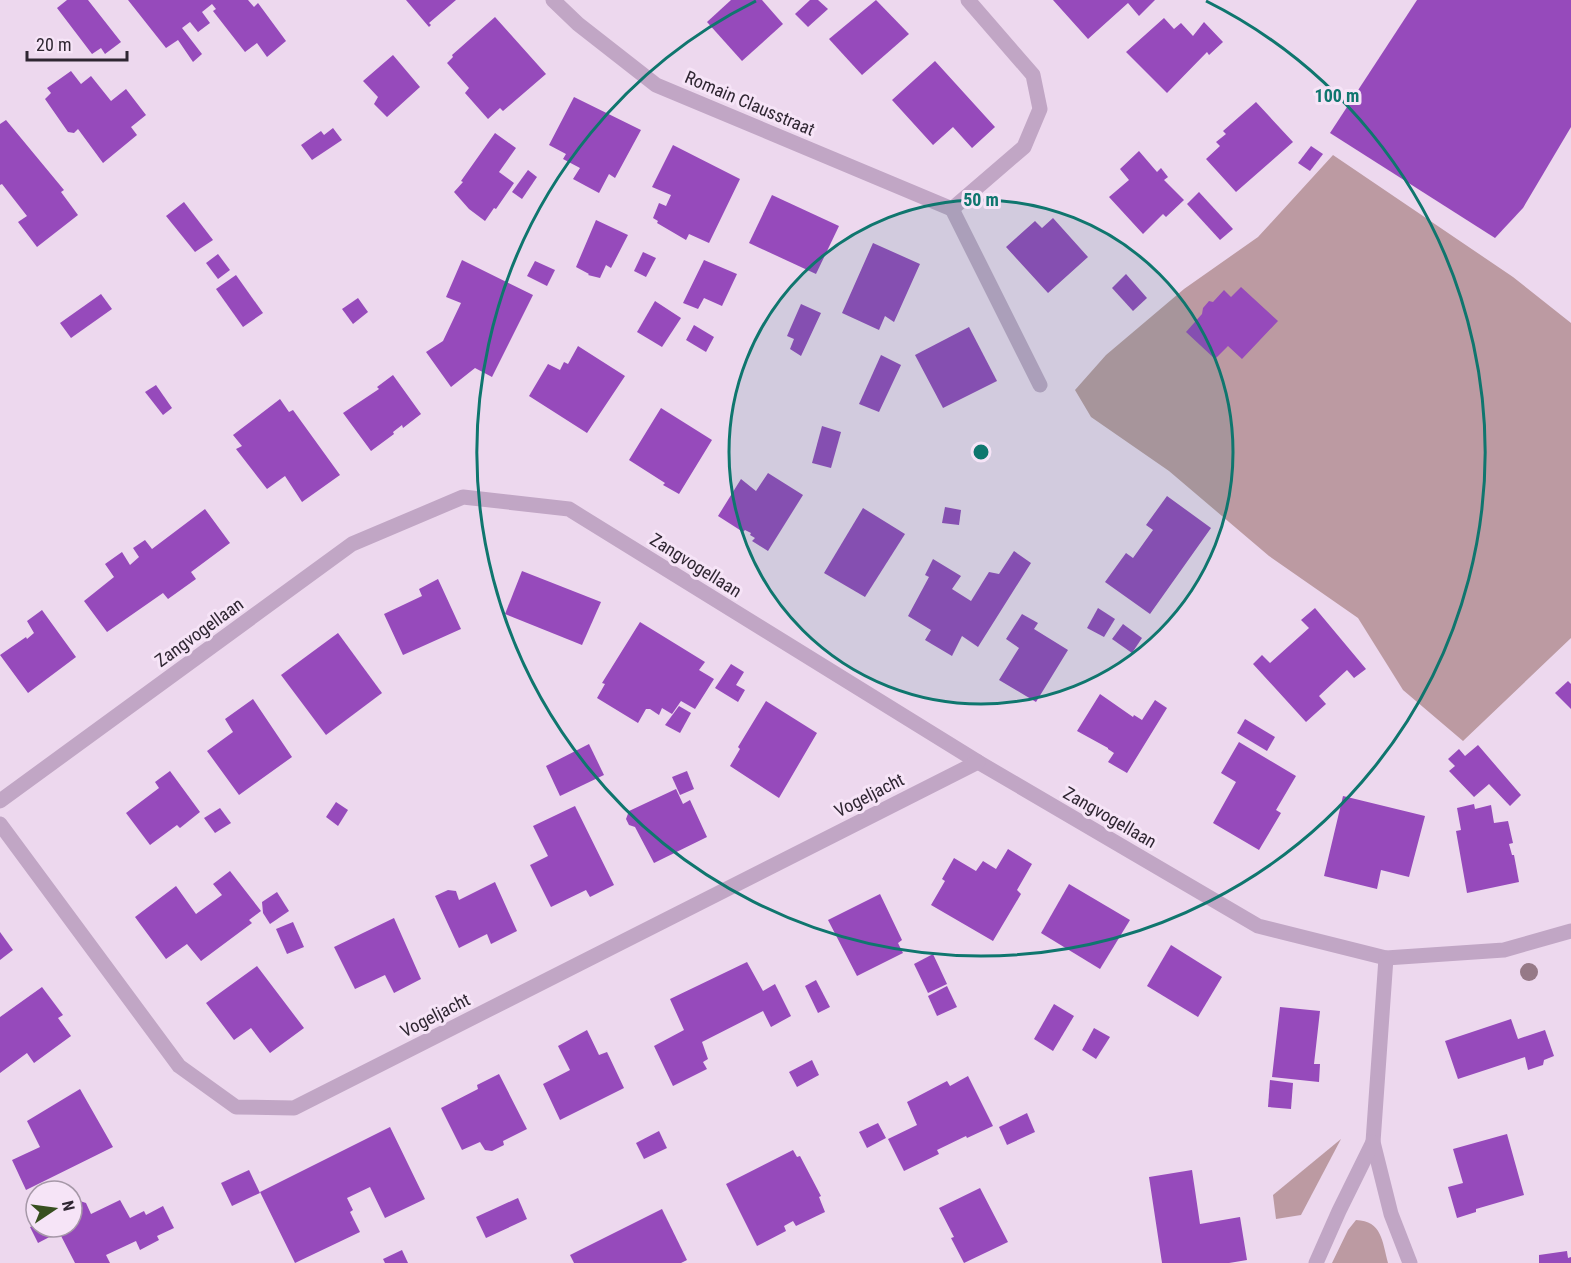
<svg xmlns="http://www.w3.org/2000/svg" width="1571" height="1263" viewBox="0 0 1571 1263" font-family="'Roboto Condensed',sans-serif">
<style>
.green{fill:#bc9aa2}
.building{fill:#964abb}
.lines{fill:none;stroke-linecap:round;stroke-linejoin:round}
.minor{stroke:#c1a6c5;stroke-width:15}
.tree{fill:#967987}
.ring{fill:none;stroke:#0f766e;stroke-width:3}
.labels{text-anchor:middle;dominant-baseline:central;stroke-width:6;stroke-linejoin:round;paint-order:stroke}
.street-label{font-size:18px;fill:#2f2632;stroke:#f6e4f7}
.centre{fill:#0f766e;stroke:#f6e4f7;stroke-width:3}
.ring-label{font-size:18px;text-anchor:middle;font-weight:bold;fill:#0f766e;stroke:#f6e4f7;stroke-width:6;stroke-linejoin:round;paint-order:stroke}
</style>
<rect width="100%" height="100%" fill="#edd8ee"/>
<g class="green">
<polygon points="1333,155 1513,277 1571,323 1571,638 1463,741 1403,690 1358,618 1269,556 1169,471 1091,417 1075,390 1106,355 1184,289 1258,237"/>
<polygon points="1341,1139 1301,1215 1276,1219 1273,1195"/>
<path d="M1356 1220C1382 1221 1382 1241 1388 1263H1332L1348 1230Z"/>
</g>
<g class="building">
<polygon points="67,0 88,0 121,42 105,54 101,48 92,54 57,8"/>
<polygon points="128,0 248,0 254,7 258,3 286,41 267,57 257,43 245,52 213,11 216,9 212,4 202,12 210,23 198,32 190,22 182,28 202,54 193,62 178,40 166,48"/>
<polygon points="406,0 456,0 429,23 431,25 429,27"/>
<polygon points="731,0 762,0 783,24 742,61 707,22"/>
<polygon points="810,0 818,0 828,9 808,27 795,14"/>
<polygon points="876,0 909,34 862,75 829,39"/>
<polygon points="1053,0 1155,0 1139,16 1128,3 1088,39"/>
<polygon points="1417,0 1571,0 1571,127 1523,208 1495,238 1330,133"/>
<polygon points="495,17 546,74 503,111 500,108 488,119 465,93 469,88 447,63 453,57 452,55"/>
<polygon points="1164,18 1174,29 1181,23 1193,36 1204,22 1223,42 1209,55 1207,52 1167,93 1126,52"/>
<polygon points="393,55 420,87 387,117 374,104 378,97 363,81"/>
<polygon points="935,61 995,127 972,148 953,127 933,145 892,100"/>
<polygon points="71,71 81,84 91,76 111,101 126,89 146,115 131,127 137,135 103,163 78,129 74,133 68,132 45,99 51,93 47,88"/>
<polygon points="574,97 641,130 615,178 609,174 599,193 573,179 580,168 563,159 566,154 549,145"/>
<polygon points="1256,102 1293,142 1236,192 1206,159 1220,146 1216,142 1226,134 1223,131"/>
<polygon points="6,120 64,190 61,192 78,215 37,247 18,222 27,216 2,184 0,185 0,124"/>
<polygon points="333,128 342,140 312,160 301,145 321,131 324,135"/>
<polygon points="495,133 516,148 499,172 514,183 496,209 494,208 485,221 469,209 454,192 463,182 461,181"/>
<polygon points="673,145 740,179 709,243 689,234 686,240 657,223 658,221 653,218 659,203 666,206 671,195 652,187"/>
<polygon points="1311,146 1323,154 1310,171 1298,163"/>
<polygon points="1139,151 1157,172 1161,168 1168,177 1164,180 1184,200 1166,217 1163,214 1143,234 1109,197 1129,180 1120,169"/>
<polygon points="528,170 537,177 522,199 512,192"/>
<polygon points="1199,192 1233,229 1220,240 1187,204"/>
<polygon points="772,195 839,226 816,274 749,243"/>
<polygon points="184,202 213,240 195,252 166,216"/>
<polygon points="1053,218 1088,257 1048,293 1006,247 1035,221 1042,228"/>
<polygon points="596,220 628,235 611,268 606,265 600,278 588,275 589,274 576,267"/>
<polygon points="873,243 920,264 894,322 885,316 879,330 842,313"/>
<polygon points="643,252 656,258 646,277 634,271"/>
<polygon points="218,254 230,270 218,279 206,263"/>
<polygon points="462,260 533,295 492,377 475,368 451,387 426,352 443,341 461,303 446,297"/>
<polygon points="704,260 737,274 722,306 704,298 698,309 683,303"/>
<polygon points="535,261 555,270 547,286 527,276"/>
<polygon points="1126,274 1147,298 1133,311 1112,288"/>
<polygon points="236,275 263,313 243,327 216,289"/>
<polygon points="1241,287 1278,321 1242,359 1228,346 1215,359 1186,332 1202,314 1203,308 1209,301 1213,302 1224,290 1231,297"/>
<polygon points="101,294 112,309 71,338 60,323"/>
<polygon points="358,298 368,312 353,324 342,309"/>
<polygon points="655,301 681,318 662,347 637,332"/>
<polygon points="801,304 821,313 801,356 790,349 794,339 787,336"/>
<polygon points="694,325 714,337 706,352 686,340"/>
<polygon points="969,327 997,381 943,408 915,355"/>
<polygon points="578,346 625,376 587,433 529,396 548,364 560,370 564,362 568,364"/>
<polygon points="881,355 901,365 879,412 859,404"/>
<polygon points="393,375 421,414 403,428 402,425 393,432 394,434 371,451 343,413 379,389 377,387"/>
<polygon points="156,385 172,408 163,415 145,392"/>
<polygon points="280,399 289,412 293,410 340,475 302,502 285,476 267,489 236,449 242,446 233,435"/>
<polygon points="661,408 712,440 679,494 663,485 665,483 629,460"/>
<polygon points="822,426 841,432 831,468 812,463"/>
<polygon points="768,473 803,495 768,551 752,541 755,538 750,535 751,533 745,530 743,532 718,516 741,479 756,491"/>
<polygon points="1167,496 1211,528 1150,614 1105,582 1126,553 1133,558 1153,530 1146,525"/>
<polygon points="945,507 961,510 959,525 942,523"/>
<polygon points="863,508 905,534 865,597 824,573"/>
<polygon points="205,509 230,543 191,572 196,579 168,599 163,593 107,632 84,601 114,577 105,564 122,552 130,565 139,557 133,548 145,540 152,549"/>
<polygon points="1014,551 1031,563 978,647 962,636 952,656 925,640 931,630 908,616 929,577 925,575 933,559 961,576 952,589 971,601 989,572 999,574"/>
<polygon points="522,571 601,602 582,645 505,614"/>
<polygon points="438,579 461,629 403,655 384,614 422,596 419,589"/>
<polygon points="1098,608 1115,619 1104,637 1087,628"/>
<polygon points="1315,608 1366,669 1354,678 1347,670 1319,696 1326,704 1306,722 1253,664 1262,655 1270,663 1309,628 1301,620"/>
<polygon points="42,610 76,657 28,693 0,655 26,637 27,639 34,633 27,621"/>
<polygon points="1022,614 1038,623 1034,629 1068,650 1036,702 999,680 1019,648 1006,639"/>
<polygon points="640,622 705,662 699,670 714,679 695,709 681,701 672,714 662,708 659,715 650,709 646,709 638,723 597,698 605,684 602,683"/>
<polygon points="1123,624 1142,638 1132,653 1112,639"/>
<polygon points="338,633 382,693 326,735 281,675"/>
<polygon points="731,664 744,672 736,685 745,690 738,702 715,688"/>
<polygon points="1568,681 1571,684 1571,709 1555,693"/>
<polygon points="1100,694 1133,717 1134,715 1142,720 1155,700 1167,708 1127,773 1108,762 1114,753 1108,749 1108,748 1077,731"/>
<polygon points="253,699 292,757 239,795 207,751 233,732 225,719"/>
<polygon points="766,701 817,733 779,798 730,766 740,749 738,747"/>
<polygon points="679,706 691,713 680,733 665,725"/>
<polygon points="1245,719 1275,737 1267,751 1237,733"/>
<polygon points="1239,742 1296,776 1276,810 1281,813 1259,850 1213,823 1236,782 1221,773"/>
<polygon points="589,744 604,775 560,796 546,766"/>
<polygon points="1478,745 1521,795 1510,806 1489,784 1474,797 1449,771 1455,766 1448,759 1459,749 1465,756"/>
<polygon points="170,771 200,812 180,828 177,825 150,845 126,813 159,788 155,782"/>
<polygon points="687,771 694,789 680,795 672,777"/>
<polygon points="676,789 683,804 690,800 707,837 654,863 635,827 629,825 626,819 629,811"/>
<polygon points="1343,796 1425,816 1409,877 1381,870 1377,889 1324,876"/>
<polygon points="336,802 348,810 338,826 326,817"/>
<polygon points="1474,804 1475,809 1491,805 1494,823 1508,821 1513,843 1509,844 1512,855 1514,855 1519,882 1467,893 1456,831 1461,830 1457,808"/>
<polygon points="575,806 614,885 590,897 586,890 551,907 530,865 548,856 533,826"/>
<polygon points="220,808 231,823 215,833 204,818"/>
<polygon points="1008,849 1032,864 1017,890 1021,894 993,941 931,905 945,881 942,879 954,858 976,871 983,861 996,869"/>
<polygon points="230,871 261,911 249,920 252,923 201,961 187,944 166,959 135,917 176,886 196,914 222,895 213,884"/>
<polygon points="495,882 517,931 491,944 487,934 459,948 435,896 448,890 456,891 459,900"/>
<polygon points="1069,884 1130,920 1100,969 1041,933"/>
<polygon points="277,892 289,911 270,924 263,913 262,902"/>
<polygon points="880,894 902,940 898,943 903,953 857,976 828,920"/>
<polygon points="394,918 421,979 394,993 385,975 355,989 334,947"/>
<polygon points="293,922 304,947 287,954 276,929"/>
<polygon points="0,932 13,950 0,960"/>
<polygon points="1171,945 1222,977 1198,1017 1147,986"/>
<polygon points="933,954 947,984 928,993 914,964"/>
<polygon points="747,962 763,991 775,984 791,1016 771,1027 763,1011 702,1042 708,1059 703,1062 707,1069 673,1086 654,1046 684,1030 670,999"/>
<polygon points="257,966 304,1028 270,1053 251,1028 234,1040 206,1003"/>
<polygon points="816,980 830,1007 818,1013 805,986"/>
<polygon points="947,986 957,1007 937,1016 928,996"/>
<polygon points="42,987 63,1015 58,1018 71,1036 34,1063 27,1053 0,1073 0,1017"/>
<polygon points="1054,1004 1074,1016 1053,1051 1034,1039"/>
<polygon points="1280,1007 1320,1011 1314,1064 1320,1064 1319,1082 1272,1077"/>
<polygon points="1511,1019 1518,1039 1545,1030 1554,1056 1544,1060 1543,1065 1528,1070 1525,1057 1458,1079 1445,1041"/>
<polygon points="1094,1028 1110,1037 1096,1059 1082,1050"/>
<polygon points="587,1030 599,1055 607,1052 624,1088 560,1120 543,1084 570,1070 558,1046"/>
<polygon points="812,1060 819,1075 797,1087 789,1072"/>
<polygon points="499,1074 527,1129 503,1141 504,1145 492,1151 485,1150 480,1142 462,1150 441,1108 478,1089 477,1085"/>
<polygon points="968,1076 993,1126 967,1138 966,1136 937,1150 939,1154 904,1171 888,1139 917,1125 907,1102 947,1081 950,1086"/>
<polygon points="1270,1080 1293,1083 1291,1109 1268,1107"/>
<polygon points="80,1089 113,1147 26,1190 12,1160 40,1147 27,1121"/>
<polygon points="1027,1113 1035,1132 1007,1145 999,1127"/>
<polygon points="878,1123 886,1138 867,1148 859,1132"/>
<polygon points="390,1127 425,1199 385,1218 370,1187 347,1198 353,1210 350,1212 360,1232 295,1263 260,1192"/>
<polygon points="659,1131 667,1148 644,1159 636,1143"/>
<polygon points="1507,1134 1524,1195 1476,1209 1476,1212 1457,1218 1448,1187 1463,1183 1453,1149"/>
<polygon points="793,1150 797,1157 800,1156 821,1196 819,1197 825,1212 796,1226 793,1221 784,1226 786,1231 757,1246 726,1184"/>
<polygon points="249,1170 260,1193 232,1206 221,1183"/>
<polygon points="1192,1170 1200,1224 1240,1217 1247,1260 1229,1263 1162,1263 1149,1177"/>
<polygon points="980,1188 1008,1242 964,1263 951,1238 954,1237 939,1208"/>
<polygon points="518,1198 527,1219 486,1238 476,1217"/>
<polygon points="120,1200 130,1218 144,1211 146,1215 163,1206 174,1228 157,1236 159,1240 140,1250 136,1241 106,1255 110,1263 75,1263 59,1232 38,1243 30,1227 36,1224 36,1227 72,1227 72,1205 80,1201 86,1203 91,1214"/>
<polygon points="662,1209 687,1260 681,1263 574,1263 570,1255"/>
<polygon points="402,1250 408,1263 385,1263 383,1259"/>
<polygon points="1567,1251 1568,1258 1571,1257 1571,1263 1539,1263 1539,1255"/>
</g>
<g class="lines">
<g class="minor">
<polyline points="553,0 578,24 656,85 952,209 1024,147 1040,109 1033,75 968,0"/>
<polyline points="952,209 1040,385"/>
<polyline points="0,801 352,544 463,497 569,509 978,762 1258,926 1386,958 1504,950 1571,931"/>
<polyline points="0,824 179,1066 236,1107 294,1108 978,762"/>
<polyline points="1386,958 1373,1142 1391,1214 1410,1263"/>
<polyline points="1316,1263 1339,1211 1373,1142"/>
</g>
</g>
<circle class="tree" cx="1529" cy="972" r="9"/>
<circle cx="981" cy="452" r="252" fill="#0f766e" fill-opacity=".12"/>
<g class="ring">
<circle cx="981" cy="452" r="252"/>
<path d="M1206 1A504 504 0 1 1 756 1"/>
</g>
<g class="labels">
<g class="street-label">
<text transform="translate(750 103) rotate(23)">Romain Clausstraat</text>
<text transform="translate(696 565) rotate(32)">Zangvogellaan</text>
<text transform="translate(199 632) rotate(-36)">Zangvogellaan</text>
<text transform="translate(869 795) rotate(-27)">Vogeljacht</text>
<text transform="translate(1110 817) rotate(30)">Zangvogellaan</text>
<text transform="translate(435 1015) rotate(-27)">Vogeljacht</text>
</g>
</g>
<circle cx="981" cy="452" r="9" class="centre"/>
<g class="ring-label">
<text x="1337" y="102">100 m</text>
<text x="981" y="206">50 m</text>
</g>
<g transform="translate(54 1209) rotate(77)"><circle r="28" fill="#f6e4f7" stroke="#a698a8" stroke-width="1.5"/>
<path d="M0-4.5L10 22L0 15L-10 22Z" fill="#384f20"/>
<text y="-9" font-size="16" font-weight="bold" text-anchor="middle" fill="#2f2632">N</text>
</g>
<path d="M27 51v9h100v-9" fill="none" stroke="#2f2632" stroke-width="3"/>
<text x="36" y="51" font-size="18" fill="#2f2632" stroke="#f6e4f7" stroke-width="4.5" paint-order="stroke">20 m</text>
</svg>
